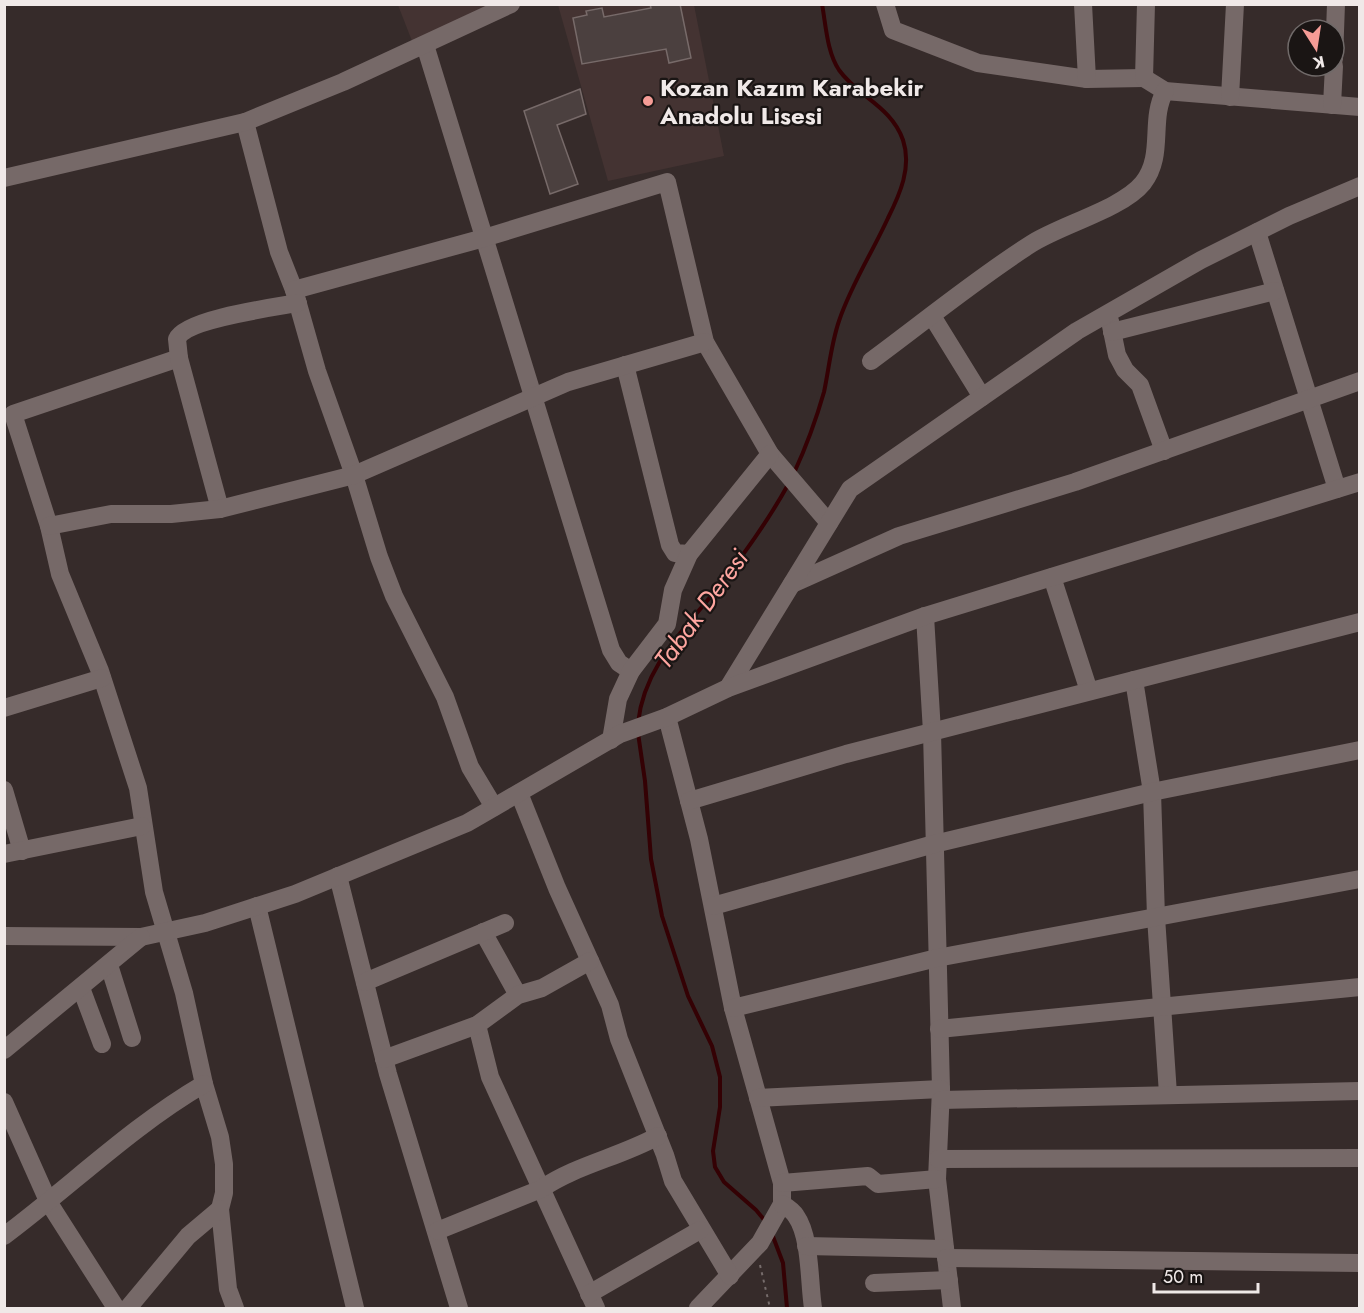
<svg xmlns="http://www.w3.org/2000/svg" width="1364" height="1313" viewBox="0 0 1364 1313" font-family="Jost,sans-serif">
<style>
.built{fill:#443332}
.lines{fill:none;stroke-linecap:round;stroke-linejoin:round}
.stream{stroke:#340104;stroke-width:4}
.building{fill:#4b403f;stroke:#776a69;stroke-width:1.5}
.path{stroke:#766c6b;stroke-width:2;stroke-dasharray:3 4.5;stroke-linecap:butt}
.minor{stroke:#766968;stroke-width:18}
.poi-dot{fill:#f59c96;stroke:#1a1514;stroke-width:2}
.labels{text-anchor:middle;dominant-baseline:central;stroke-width:4.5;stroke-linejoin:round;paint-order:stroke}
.poi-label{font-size:24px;font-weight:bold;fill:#f0e9e8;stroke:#1a1514;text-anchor:start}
.water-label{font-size:26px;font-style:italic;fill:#ffa6a0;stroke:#1a1514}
</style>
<rect width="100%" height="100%" fill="#362b2a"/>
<g class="built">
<polygon points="398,5 490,5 412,41"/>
<polygon points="558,5 694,5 724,156 608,181"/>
</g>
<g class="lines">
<g class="stream">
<path d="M794 473C806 447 816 420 824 392 829 369 831 344 839 321 851 285 872 253 888 218 900 194 912 167 903 140 891 106 858 97 839 70 827 52 826 26 822 4"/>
<path d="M638 723C644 667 683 631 716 590 743 556 768 521 789 483"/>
<polyline points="638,733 645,781 651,859 662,916 688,996 712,1046 720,1077 720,1107 713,1151 715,1167 724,1182 756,1210 766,1222"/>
<polyline points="772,1234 783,1263 787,1308"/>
</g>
</g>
<g class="building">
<polygon points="650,4 680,4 691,58 669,63 666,49 582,64 573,18 587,15 586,11 602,8 604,17 651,8"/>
<polygon points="580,89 586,114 557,125 578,184 550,194 524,111"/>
</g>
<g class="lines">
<polyline class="path" points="760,1265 770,1308"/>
<g class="minor">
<polyline points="885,4 893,30 978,63 1087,79 1144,78"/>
<polyline points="1083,4 1087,79"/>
<polyline points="1146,4 1144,78 1165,91 1360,107"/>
<polyline points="425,45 611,650 619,663 631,671"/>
<polyline points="1334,59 1336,4"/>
<polyline points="1230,97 1235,4"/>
<polyline points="1332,105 1334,66"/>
<polyline points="245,122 279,252 294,290 317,371 354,475 379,557 394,596 445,697 470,767 494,807"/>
<polyline points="4,178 245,122 343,82 511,4"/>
<polyline points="1257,232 1337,489"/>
<polyline points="294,290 484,238 667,182 705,342 770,454 829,523"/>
<polyline points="932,316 982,397"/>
<polyline points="1110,321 1117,355 1125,370 1140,385 1164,451"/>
<polyline points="1112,332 1275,291"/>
<polyline points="179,358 13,414 49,526 60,574 100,671 138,788 154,892 184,993 204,1084 220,1137 224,1164 224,1193 220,1209 228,1289 235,1308"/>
<path d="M871 361C924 322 976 279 1031 244 1060 225 1122 209 1143 183 1165 155 1149 120 1165 91"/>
<polyline points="625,365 670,545 675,553 689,554"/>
<path d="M220 509 179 358 177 339C185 319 276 307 298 303"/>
<polyline points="49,526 111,514 171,514 220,509 354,475 568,382 705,342"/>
<polyline points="1052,577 1089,691"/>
<polyline points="792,584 899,536 1075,482 1360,381"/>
<polyline points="925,616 932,732 941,1089 937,1179 952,1308"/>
<polyline points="1134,680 1152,792 1156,917 1168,1094"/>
<polyline points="728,688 850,489 1077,331 1201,260 1289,216 1360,186"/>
<polyline points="4,708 102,678"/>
<polyline points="667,717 699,839 733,1008 782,1183 782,1204 760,1243 698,1308"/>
<polyline points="611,740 618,699 631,671 667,624 673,590 689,554 770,454"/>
<polyline points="4,790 22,851"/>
<polyline points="519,793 557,888 610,1005 619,1039 665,1155 673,1181 730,1276"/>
<polyline points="689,801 846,754 1360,622"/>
<polyline points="4,854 142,826"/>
<polyline points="338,876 388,1074 459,1308"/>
<polyline points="257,906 355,1308"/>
<polyline points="713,906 934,844 1152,792 1360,750"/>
<polyline points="483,932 518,995"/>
<polyline points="4,936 141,937 205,923 295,894 467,823 620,734 667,717 728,688 925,616 1360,482"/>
<polyline points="109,965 132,1038"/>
<polyline points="365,982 505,923"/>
<polyline points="81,988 102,1044"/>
<polyline points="733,1008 937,958 1360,879"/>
<polyline points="477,1025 490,1077 596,1308"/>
<polyline points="939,1029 1360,987"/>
<polyline points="4,1050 141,937"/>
<polyline points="384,1059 477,1025 518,995 542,988 590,961"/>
<polyline points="758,1098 941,1089"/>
<polyline points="941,1100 1360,1091"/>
<polyline points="4,1102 49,1203 116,1308"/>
<polyline points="938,1159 1360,1158"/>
<polyline points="782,1183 868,1176 878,1184 937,1179"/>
<path d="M782 1204C787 1207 793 1211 796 1216 811 1237 809 1283 813 1308"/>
<path d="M437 1231 541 1189C576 1165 620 1157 658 1136"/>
<path d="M4 1236C71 1186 132 1126 204 1084"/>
<polyline points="806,1246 945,1249"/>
<polyline points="946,1258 1360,1263"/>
<polyline points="874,1283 949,1280"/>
<polyline points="589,1294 700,1230"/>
<polyline points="128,1308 188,1236 220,1209"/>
</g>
</g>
<circle class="poi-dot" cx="648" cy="101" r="6"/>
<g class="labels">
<g class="poi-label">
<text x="660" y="87">Kozan Kazım Karabekir<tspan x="660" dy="28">Anadolu Lisesi</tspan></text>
</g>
<g class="water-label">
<text transform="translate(701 609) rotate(-54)">Tabak Deresi</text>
</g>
</g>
<rect width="1364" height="1313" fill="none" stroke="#f0e9e8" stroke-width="12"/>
<g transform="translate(1316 48) rotate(168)"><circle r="28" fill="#1a1514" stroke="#706a69" stroke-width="1.5"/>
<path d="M0-4.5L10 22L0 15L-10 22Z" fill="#f59c96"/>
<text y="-9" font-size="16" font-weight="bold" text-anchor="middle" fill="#f0e9e8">K</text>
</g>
<path d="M1154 1283v9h104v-9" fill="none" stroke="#f0e9e8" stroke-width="3"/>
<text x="1163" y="1283" font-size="18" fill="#f0e9e8" stroke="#1a1514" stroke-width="4.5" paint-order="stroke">50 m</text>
</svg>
